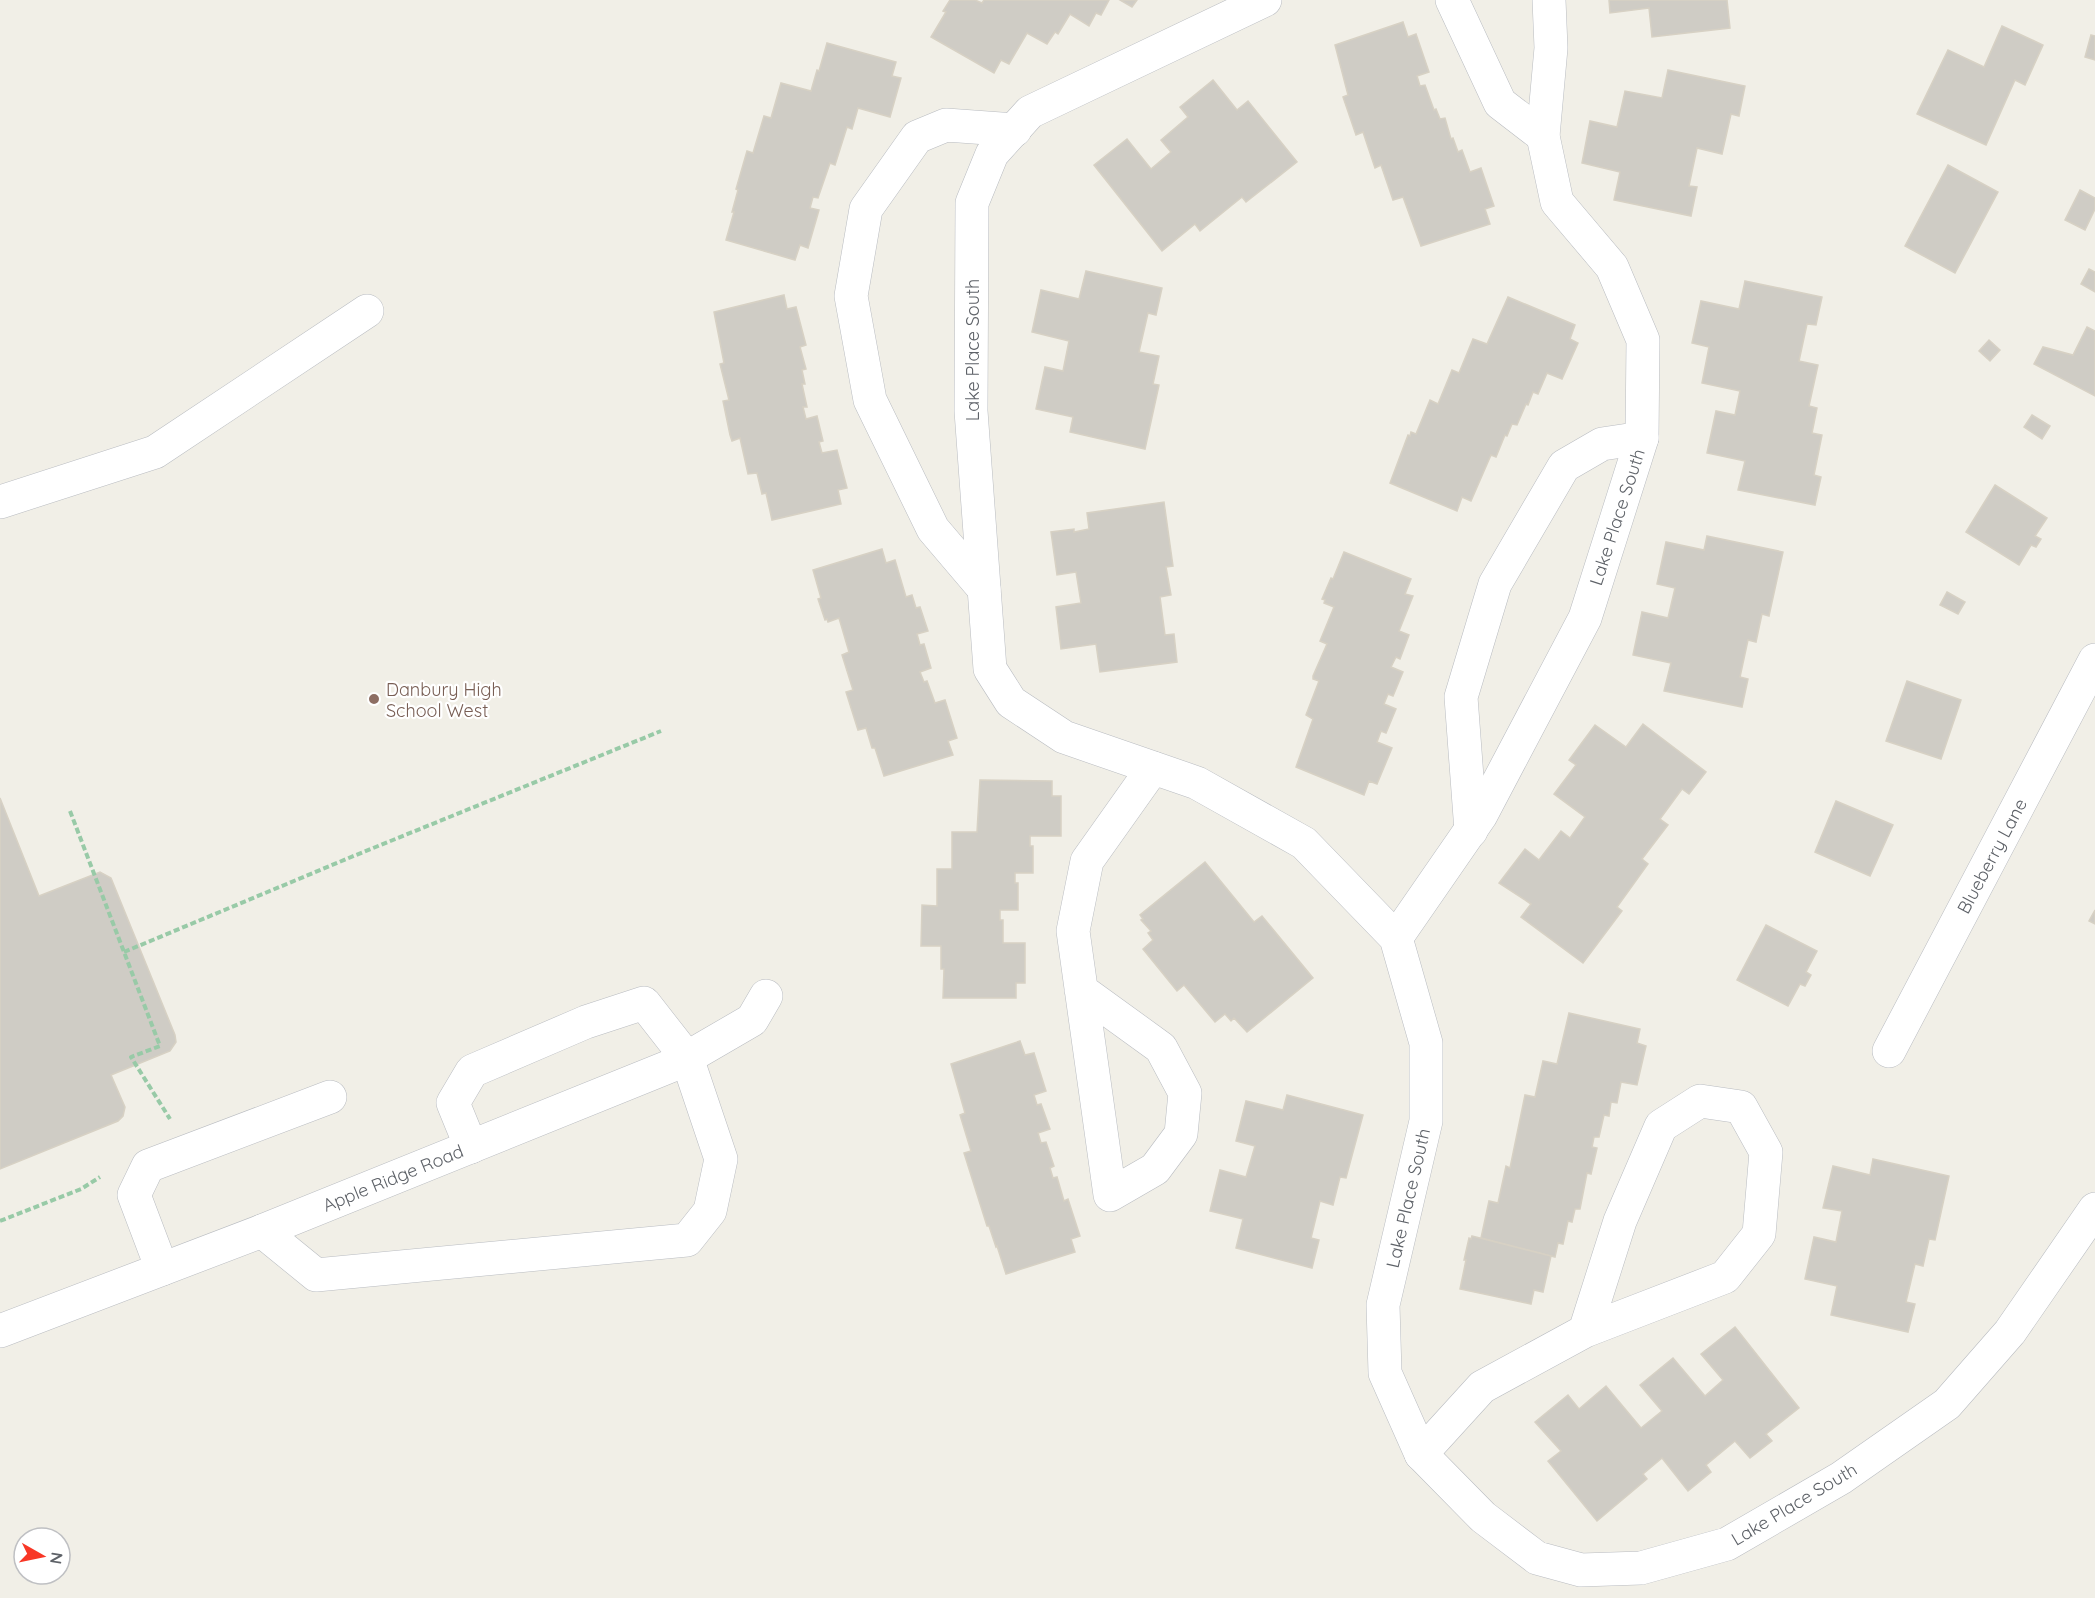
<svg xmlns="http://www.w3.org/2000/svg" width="2095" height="1598" viewBox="0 0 2095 1598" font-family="Quicksand,sans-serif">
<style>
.building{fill:#cfccc5;stroke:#d7d1c4;stroke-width:1.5}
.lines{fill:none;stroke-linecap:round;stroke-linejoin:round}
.minor-casing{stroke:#b9bcc1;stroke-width:34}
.path{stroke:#98caa7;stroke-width:4;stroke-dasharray:6 3;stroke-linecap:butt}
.minor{stroke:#fff;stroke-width:33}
.education-dot{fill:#8d6e63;stroke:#fff;stroke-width:2}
.labels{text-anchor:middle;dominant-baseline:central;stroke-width:4.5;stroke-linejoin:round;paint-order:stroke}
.street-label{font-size:18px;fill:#5e6268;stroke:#fff}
.education-label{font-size:18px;fill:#785e54;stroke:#fff;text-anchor:start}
</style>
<rect width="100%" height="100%" fill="#f1efe7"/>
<g class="building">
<polygon points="950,0 975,0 982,3 984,0 1109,0 1101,15 1096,13 1089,26 1070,14 1058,34 1055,32 1047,44 1027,33 1009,64 1001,60 994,73 931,37 946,12 943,11"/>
<polygon points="1120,0 1137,0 1132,7"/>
<polygon points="1609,0 1727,0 1730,28 1652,37 1649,8 1610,13"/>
<polygon points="1403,22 1408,37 1416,34 1429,72 1417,76 1420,86 1425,85 1434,110 1436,109 1440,119 1445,118 1451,139 1453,138 1458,152 1462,150 1470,172 1481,168 1494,206 1485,209 1490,224 1421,246 1403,197 1393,200 1381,165 1375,168 1363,132 1356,135 1343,97 1348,95 1335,45"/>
<polygon points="2002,26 2043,45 2025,85 2015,80 1986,145 1917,114 1948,50 1984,67"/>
<polygon points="2091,35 2095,36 2095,60 2085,57"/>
<polygon points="827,43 896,62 892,76 901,78 890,117 858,108 852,129 847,127 835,165 830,163 818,198 813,197 810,208 819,210 808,248 800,245 795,260 726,240 734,212 732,212 738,190 736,189 747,151 753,153 764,116 771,118 781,83 811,91 817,70 819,71"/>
<polygon points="1668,70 1745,86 1739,116 1731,114 1722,154 1697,148 1689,186 1697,187 1691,216 1614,200 1620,172 1582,163 1590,121 1617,127 1625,91 1662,98"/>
<polygon points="1213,80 1237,110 1248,101 1297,162 1246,202 1242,197 1200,231 1195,224 1162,251 1094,165 1127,139 1151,169 1171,152 1161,140 1188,117 1180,107"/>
<polygon points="1948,165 1998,192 1955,273 1905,246"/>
<polygon points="2080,190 2095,198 2095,209 2085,230 2065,220"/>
<polygon points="2089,269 2095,272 2095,292 2081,284"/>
<polygon points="1086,271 1162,288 1156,315 1148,313 1139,352 1159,356 1153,384 1159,385 1145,449 1070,432 1073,417 1036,409 1045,367 1063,371 1069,341 1032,332 1041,290 1079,299"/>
<polygon points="1745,281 1822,297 1816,325 1807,324 1799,361 1818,365 1809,406 1817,408 1812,433 1822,435 1814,475 1821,477 1815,505 1738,490 1745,461 1707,453 1716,411 1735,415 1740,391 1702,383 1709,347 1692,343 1701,301 1739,309"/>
<polygon points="784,295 787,309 796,307 806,345 800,347 806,369 802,370 805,384 802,384 807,407 803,407 806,419 817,416 823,441 819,442 822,453 837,450 847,488 838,490 841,504 772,520 766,493 762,494 757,473 748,474 740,438 732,441 730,435 723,401 729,400 720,364 724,363 714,312"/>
<polygon points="1508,297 1575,325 1570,339 1578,343 1562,379 1547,373 1538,394 1533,392 1528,405 1526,404 1517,425 1512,424 1507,436 1505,435 1496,457 1491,455 1471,501 1462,497 1457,511 1390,483 1408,435 1410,436 1411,432 1416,434 1430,400 1438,404 1452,370 1459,373 1473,339 1487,344"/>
<polygon points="2087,327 2095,331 2095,396 2034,364 2043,347 2073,355"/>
<polygon points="1989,340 2000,350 1990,361 1979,351"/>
<polygon points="2032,415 2050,426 2042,439 2024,427"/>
<polygon points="1995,485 2047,518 2035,536 2041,539 2036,547 2031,545 2019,565 1966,532"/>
<polygon points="1164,502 1173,566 1166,567 1171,595 1160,597 1165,635 1174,634 1177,662 1100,672 1096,644 1061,649 1056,607 1081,603 1076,572 1057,575 1051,532 1074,529 1074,532 1089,529 1087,513"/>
<polygon points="1707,536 1783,552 1769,616 1762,614 1756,642 1748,640 1740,677 1748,679 1742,707 1664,691 1671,663 1633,655 1642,612 1668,618 1675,588 1657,584 1666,542 1704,550"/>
<polygon points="882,549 886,563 895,560 906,597 912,595 916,608 920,607 928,631 917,634 920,645 924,644 931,668 920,672 924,682 927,681 935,703 945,700 957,738 948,741 953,755 884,776 875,748 872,748 866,728 858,730 846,692 853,690 842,655 849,652 839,618 828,622 827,619 825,620 818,599 821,598 813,570"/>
<polygon points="1344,552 1411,579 1405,594 1413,596 1399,631 1409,635 1400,659 1396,657 1391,667 1403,672 1393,696 1388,694 1384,704 1396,709 1386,733 1381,731 1377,742 1392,748 1377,784 1369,781 1364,795 1296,767 1313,719 1306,715 1319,681 1313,679 1313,676 1327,644 1320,641 1334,607 1324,603 1325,600 1322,599 1331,578 1333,579"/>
<polygon points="1947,592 1965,602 1958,614 1940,605"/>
<polygon points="1907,681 1961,700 1941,759 1886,741"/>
<polygon points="1643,724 1706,772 1689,794 1682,789 1660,819 1668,825 1642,859 1648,864 1617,907 1622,911 1583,963 1521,917 1531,904 1499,883 1525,849 1539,860 1561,831 1570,838 1585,817 1554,794 1576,765 1569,760 1595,725 1626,747"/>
<polygon points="980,780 1052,781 1052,796 1061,796 1061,836 1030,836 1030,846 1033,846 1033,873 1015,873 1015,883 1018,883 1018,910 1000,910 1000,920 1003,920 1003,943 1025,943 1025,983 1016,983 1016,998 943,998 944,969 941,969 941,946 921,946 922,905 937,906 937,869 952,869 952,832 977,832"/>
<polygon points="0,798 39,896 100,872 111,878 175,1035 176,1042 170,1051 111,1075 125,1107 123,1116 118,1121 0,1169"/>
<polygon points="1836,801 1893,825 1870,876 1815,852"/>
<polygon points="1205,862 1254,922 1262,916 1313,978 1247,1032 1234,1018 1231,1021 1225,1014 1215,1022 1184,985 1177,991 1143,949 1153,940 1148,933 1151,931 1141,920 1143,919 1140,915"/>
<polygon points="2095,910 2095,924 2089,921"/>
<polygon points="1766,925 1817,951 1806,972 1811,975 1805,986 1800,984 1788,1006 1737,980"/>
<polygon points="1569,1013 1640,1029 1637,1043 1646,1046 1637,1085 1621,1082 1617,1103 1611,1102 1609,1116 1604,1115 1599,1137 1594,1137 1592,1147 1597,1148 1591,1174 1587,1173 1580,1209 1575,1209 1572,1222 1568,1221 1563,1244 1558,1243 1555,1257 1481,1238 1489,1201 1498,1203 1506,1166 1510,1168 1525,1095 1535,1097 1543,1061 1557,1064"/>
<polygon points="1020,1041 1025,1055 1034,1053 1046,1091 1034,1095 1037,1105 1041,1104 1050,1129 1038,1133 1041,1143 1046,1142 1054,1166 1050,1168 1053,1178 1057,1177 1064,1201 1068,1199 1080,1236 1071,1239 1075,1252 1006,1274 997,1246 996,1247 989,1226 987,1226 964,1153 971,1151 960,1115 965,1113 951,1064"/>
<polygon points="1287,1095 1363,1115 1346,1178 1340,1177 1333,1205 1320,1201 1311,1238 1319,1240 1312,1268 1236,1248 1243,1219 1210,1211 1220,1170 1246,1177 1255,1146 1236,1141 1246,1101 1283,1110"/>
<polygon points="1873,1159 1949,1176 1935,1240 1929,1239 1923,1266 1915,1264 1906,1302 1915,1304 1908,1332 1831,1315 1837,1286 1805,1279 1814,1237 1836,1242 1842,1211 1823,1208 1833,1166 1870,1175"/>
<polygon points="1472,1236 1551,1256 1543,1292 1534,1290 1531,1304 1460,1289 1466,1260 1464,1260 1469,1238 1471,1239"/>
<polygon points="1735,1327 1799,1408 1766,1434 1772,1441 1750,1458 1735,1441 1706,1465 1711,1472 1688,1491 1662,1458 1643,1474 1647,1479 1597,1521 1548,1461 1561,1451 1535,1422 1568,1395 1579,1409 1606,1386 1641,1428 1662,1411 1640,1385 1673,1358 1705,1396 1723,1380 1701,1354"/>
</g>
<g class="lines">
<defs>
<g id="minor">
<polyline points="1265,0 1030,112 992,154 972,203 971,411 990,669 1011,702 1064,737 1197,783 1304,843 1396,938 1426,1043 1426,1121 1383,1305 1385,1373 1421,1454 1483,1517 1537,1558 1581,1570 1641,1568 1727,1544 1841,1478 1947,1404 2010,1332 2095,1209"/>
<polyline points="1452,0 1500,103 1543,136"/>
<polyline points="0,502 155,452 367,311"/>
<polyline points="984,589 933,529 870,400 851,296 866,209 917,137 946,125 1015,130"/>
<polyline points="1471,831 1461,697 1495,584 1564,466 1602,444 1642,438"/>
<polyline points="1396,938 1481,815 1585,618 1642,438 1643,340 1612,267 1557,202 1543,136 1551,48 1549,0"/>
<polyline points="1081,990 1161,1048 1185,1093 1181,1134 1155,1169 1110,1195 1073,931 1087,861 1153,768"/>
<polyline points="1889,1051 2095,660"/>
<polyline points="262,1231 316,1275 687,1240 710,1211 721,1159 687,1058 644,1003 586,1022 472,1071 453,1103 471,1147"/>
<polyline points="162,1269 134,1195 148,1166 330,1097"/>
<polyline points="0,1331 262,1231 678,1063 752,1020 766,996"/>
<polyline points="1421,1454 1482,1387 1585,1331 1725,1277 1759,1234 1766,1152 1741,1107 1700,1101 1661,1126 1620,1221 1585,1331"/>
</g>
</defs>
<use href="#minor" class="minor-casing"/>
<g class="path">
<polyline points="70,811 160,1046 131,1057 170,1119"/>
<polyline points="124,952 356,855 661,731"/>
<polyline points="0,1221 81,1189 100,1177"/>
</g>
<use href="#minor" class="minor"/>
</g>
<circle class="education-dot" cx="374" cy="699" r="6"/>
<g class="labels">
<g class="street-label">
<text transform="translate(972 350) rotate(-90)">Lake Place South</text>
<text transform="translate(1617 517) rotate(-72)">Lake Place South</text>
<text transform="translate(1992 856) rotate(-62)">Blueberry Lane</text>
<text transform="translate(393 1178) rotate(-22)">Apple Ridge Road</text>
<text transform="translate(1408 1198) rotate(-77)">Lake Place South</text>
<text transform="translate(1794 1504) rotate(-31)">Lake Place South</text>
</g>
<g class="education-label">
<text x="386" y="689">Danbury High<tspan x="386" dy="21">School West</tspan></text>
</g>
</g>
<g transform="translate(42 1556) rotate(99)"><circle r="28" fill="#ffffff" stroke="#bfc0c3" stroke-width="1.5"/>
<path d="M0-4.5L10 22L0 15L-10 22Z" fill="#f83726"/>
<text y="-9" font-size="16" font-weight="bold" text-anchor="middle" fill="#5e6268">N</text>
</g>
</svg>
